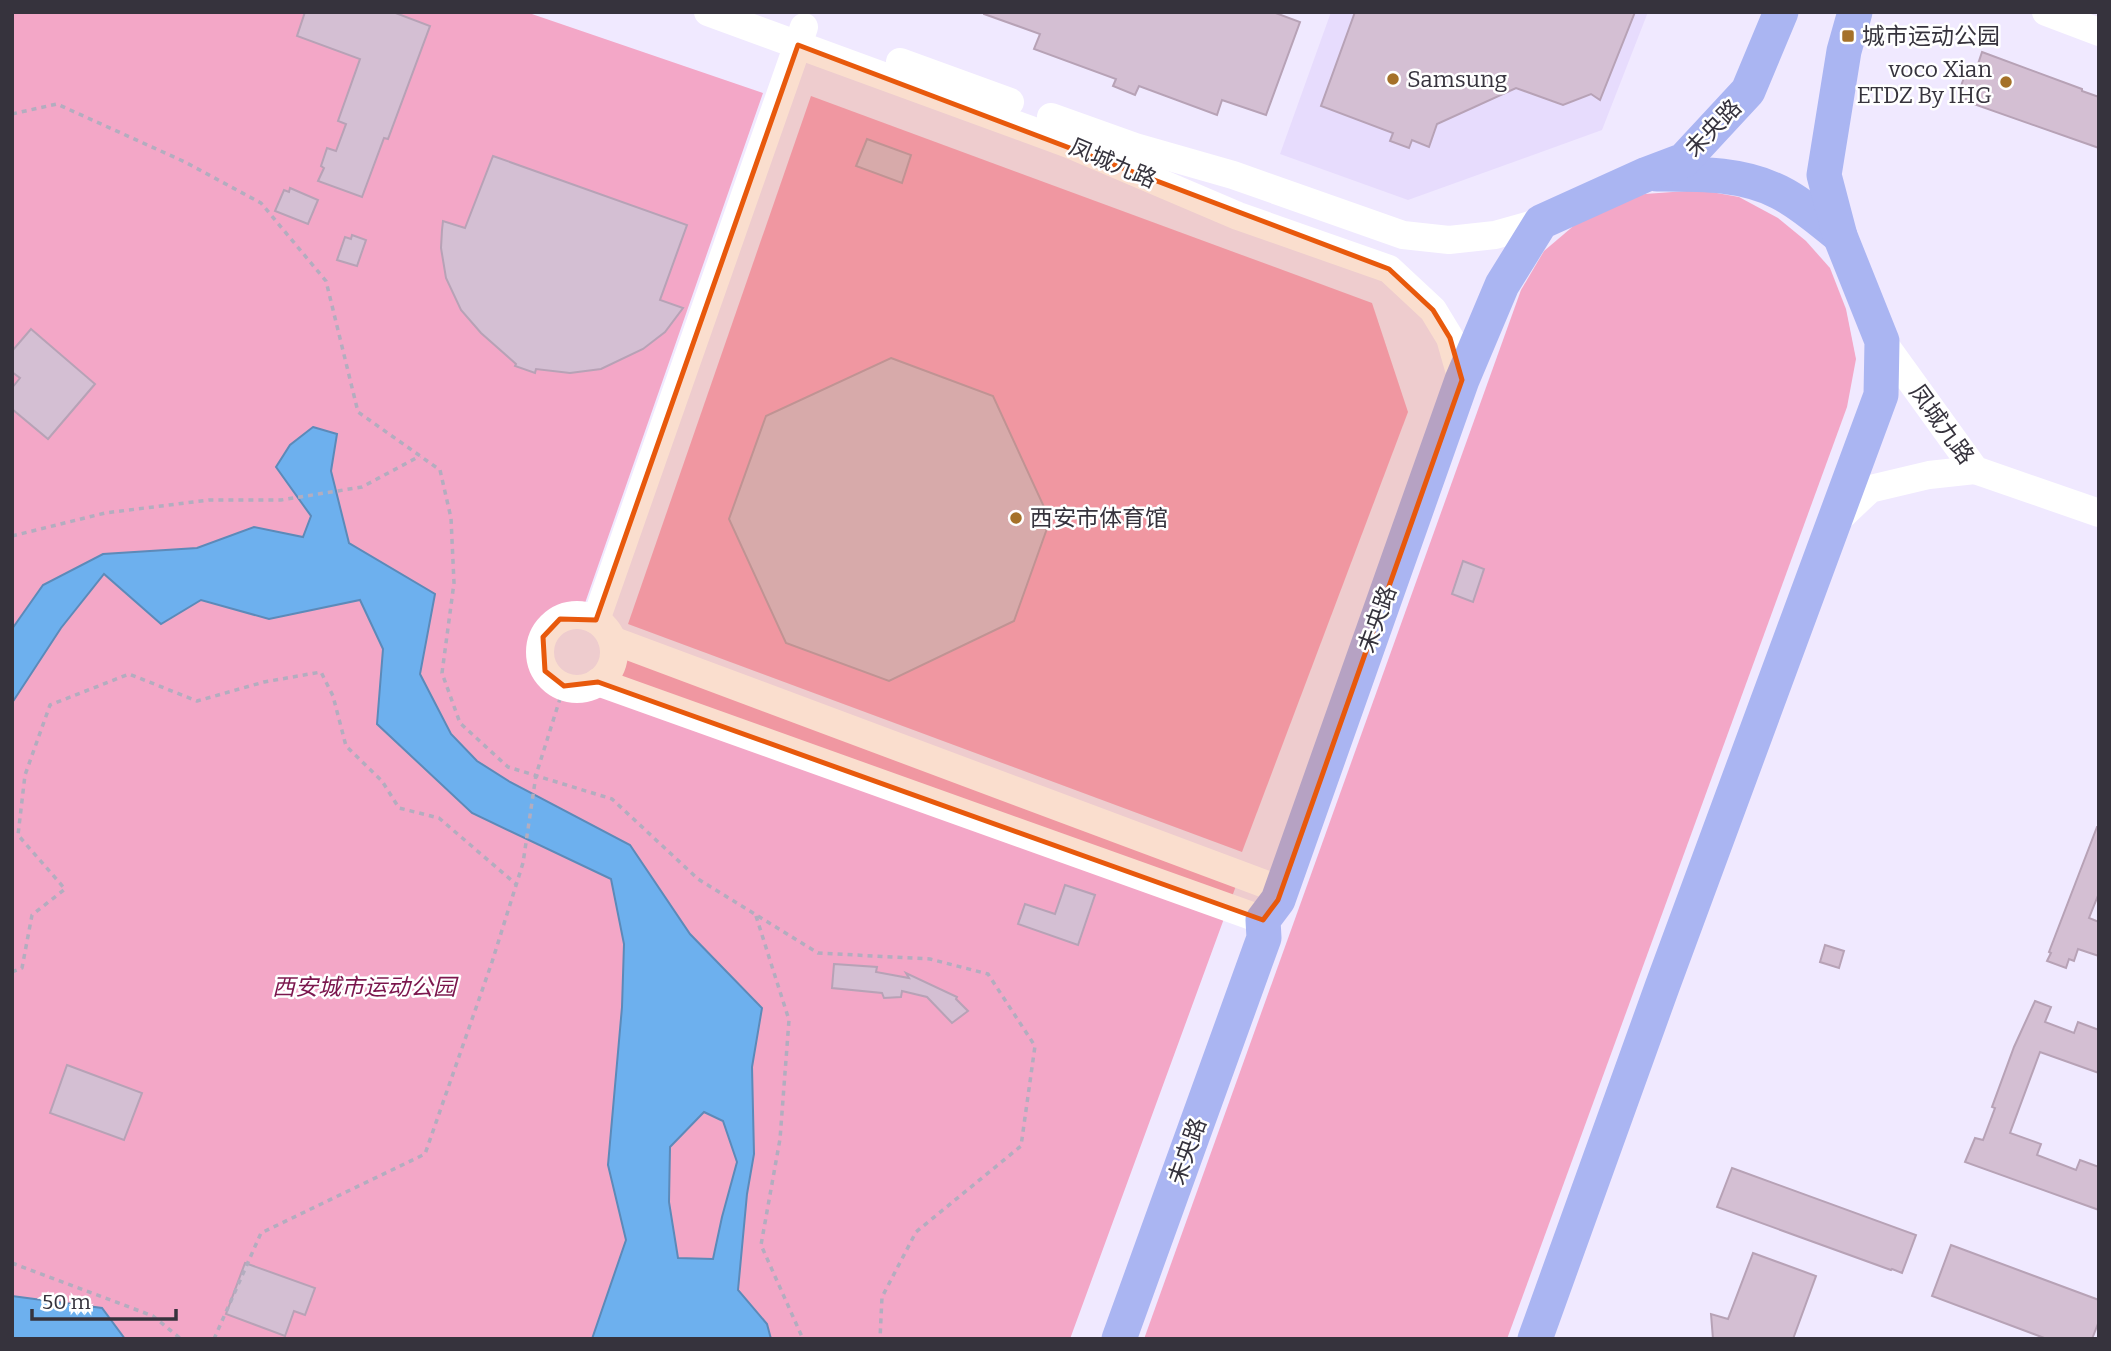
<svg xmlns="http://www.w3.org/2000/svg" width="2111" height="1351" viewBox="0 0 2111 1351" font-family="Bitter,'Noto Sans SC',serif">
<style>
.built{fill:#e7dcfd}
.green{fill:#f3a7c7}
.water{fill:#6db0ee;stroke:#5c8ab9;stroke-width:2;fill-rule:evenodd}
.building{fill:#d4bfd3;stroke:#b7a2b6;stroke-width:2}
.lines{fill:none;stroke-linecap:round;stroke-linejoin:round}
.path{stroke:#b3adbf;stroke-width:3.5;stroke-dasharray:5 5;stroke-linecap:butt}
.minor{stroke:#fff;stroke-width:28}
.major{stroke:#aab5f2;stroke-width:35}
.marked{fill:#e8590c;fill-opacity:0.2;stroke:#e8590c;stroke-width:5;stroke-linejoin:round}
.poi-dot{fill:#a57129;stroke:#fff;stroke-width:2.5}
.labels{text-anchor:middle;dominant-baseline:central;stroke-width:5;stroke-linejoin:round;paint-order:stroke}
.poi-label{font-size:23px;fill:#36333d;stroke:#fff;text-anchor:start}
.street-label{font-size:23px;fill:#36333d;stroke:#fff}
.park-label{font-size:23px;font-style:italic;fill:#7b164d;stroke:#fff}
</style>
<rect width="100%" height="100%" fill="#f0e9ff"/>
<polygon class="built" points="1331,12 1648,12 1602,130 1408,200 1280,154"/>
<g class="green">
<path d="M12 12H526L763 93 584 606 556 611 541 627 529 652C533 665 538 680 550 688 569 701 600 697 615 680 622 672 629 651 634 641L1244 864 1070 1339H12Z"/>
<polygon points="811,96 1372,303 1408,412 1242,852 628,624"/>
<polygon points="1700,190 1739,197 1778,218 1806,241 1830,268 1846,309 1856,359 1847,407 1507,1339 1144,1339 1521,290 1544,251 1577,223 1608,205 1645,194"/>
</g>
<g class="water">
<path d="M313 427 337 434 331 471 349 543 435 594 420 674 451 734 477 761 510 782 630 845 690 934 762 1008 752 1067 754 1154 747 1194 738 1290 767 1324 771 1339H592L626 1240 608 1165 622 1007 624 944 611 879 472 813 377 724 383 649 360 600 269 619 201 600 161 624 104 574 61 628 12 703V629L43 585 103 554 197 548 254 527 303 537 311 516 276 467 290 445ZM704 1112 723 1121 737 1162 722 1217 713 1259 678 1258 669 1202 670 1147Z"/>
<polygon points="12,1296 102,1308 125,1339 12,1339"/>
</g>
<g class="building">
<polygon points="305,12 393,12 430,26 388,139 384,138 362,197 318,181 324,168 321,166 327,148 336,151 346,124 338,121 360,59 297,36"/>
<polygon points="984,12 1273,12 1300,22 1266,115 1222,100 1217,115 1139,86 1135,95 1113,86 1116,79 1034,49 1040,34 984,14"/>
<polygon points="1355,12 1635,12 1600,100 1591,94 1563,105 1516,88 1437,124 1429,147 1412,140 1409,148 1390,141 1393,133 1321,106"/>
<polygon points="1982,52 2082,89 2082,91 2099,97 2099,148 1965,101 1970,89 1961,86 1967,69 1973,72 1974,69 1976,70"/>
<polygon points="867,139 911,155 902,183 856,166"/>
<polygon points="493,156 687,225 660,300 683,308 665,332 643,349 601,369 570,373 536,369 535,373 515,366 516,364 481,333 461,310 446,278 441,248 442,230 443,221 465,228"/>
<polygon points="290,188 318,200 308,224 275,211 284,190 289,192"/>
<polygon points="352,235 366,240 357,266 337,260 345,237 351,239"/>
<polygon points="31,329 95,384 48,439 12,409 12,388 20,378 12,372 12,351"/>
<polygon points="891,358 993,396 1050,520 1014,621 889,681 786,643 729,519 766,416"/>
<polygon points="1463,561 1484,569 1473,602 1452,594"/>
<polygon points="2097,827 2099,827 2099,893 2089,918 2099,922 2099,956 2078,949 2074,961 2069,959 2066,968 2047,961 2051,953 2049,952"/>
<polygon points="1065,885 1095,895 1078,945 1018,924 1025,904 1055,914"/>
<polygon points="1825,945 1844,951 1839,968 1820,962"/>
<polygon points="834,964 877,967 876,972 909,978 906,973 957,997 956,999 968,1011 952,1023 927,997 902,991 901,997 884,998 882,993 832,988"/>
<polygon points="2035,1001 2051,1007 2045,1022 2074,1033 2078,1022 2099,1030 2099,1073 2040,1052 2010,1133 2041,1144 2037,1155 2076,1170 2080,1160 2099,1167 2099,1210 1965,1162 1975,1138 1983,1140 1995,1108 1992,1107 2014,1047"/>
<polygon points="67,1065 142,1093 124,1140 50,1113"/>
<polygon points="1732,1168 1916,1235 1902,1273 1892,1269 1891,1270 1717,1207"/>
<polygon points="1951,1245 2099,1300 2099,1321 2092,1339 2047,1339 1932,1296"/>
<polygon points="1753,1253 1816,1276 1793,1339 1713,1339 1711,1314 1728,1319"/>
<polygon points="245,1263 315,1288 305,1315 294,1311 285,1336 226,1314"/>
</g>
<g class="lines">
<g class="path">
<polyline points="12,114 57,104 185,162 261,203 326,281 358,412 440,470 451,518 454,583 442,673 460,723 508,767 612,799 698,879 818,953 930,959 988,974 1035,1046 1021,1146 916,1232 882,1297 880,1339"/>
<polyline points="12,536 105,513 209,500 281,500 362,487 420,456"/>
<polyline points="756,916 789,1020 780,1139 761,1245 803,1339"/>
<polyline points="12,972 22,968 32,915 65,889 18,835 25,775 50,705 129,674 197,701 264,682 321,672 333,696 346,746 382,781 399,808 439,818 517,885"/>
<polyline points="12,1263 153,1316 181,1339"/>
<polyline points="214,1339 261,1233 425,1154 492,962 523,863 536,775 564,686"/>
</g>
<g class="minor">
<polyline points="708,12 1069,144 1238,216 1389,269 1433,310 1450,338 1462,380"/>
<polyline points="2046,12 2099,32"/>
<polyline points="900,62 1010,102"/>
<polyline points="1051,117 1135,147 1233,175 1403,235 1449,240 1495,235 1541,222"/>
<polyline points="1882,341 1975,470 2099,513"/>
<polyline points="1835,522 1870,489 1929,475 1975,470"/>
<circle cx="577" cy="652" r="37"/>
<polyline points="596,620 804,27"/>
<polyline points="612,640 1281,890"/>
<polyline points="598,682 1263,920"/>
</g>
<g class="major">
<path d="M1657 174C1699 174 1741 173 1779 192 1801 203 1821 221 1840 236"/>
<polyline points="1119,1339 1264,938 1263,920 1278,900 1462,380 1502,285 1541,222 1647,174 1684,160 1748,91 1781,12"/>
<polyline points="1535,1339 1662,987 1881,395 1882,341 1840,236 1824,175 1844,51 1855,12"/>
</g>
</g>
<path class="marked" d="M798 45 1389 269 1433 310 1450 338 1462 380 1278 900 1263 920 598 682 564 686 545 671 543 637 560 619 596 620Z"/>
<g class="poi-dot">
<rect x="1841" y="29" width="14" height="14" rx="3.5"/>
<circle cx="1393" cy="79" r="7"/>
<circle cx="2006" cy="82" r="7"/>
<circle cx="1016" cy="518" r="7"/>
</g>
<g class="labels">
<g class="poi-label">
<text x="1862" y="36">城市运动公园</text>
<text x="1992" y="69" text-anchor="end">voco Xian<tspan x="1992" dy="26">ETDZ By IHG</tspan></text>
<text x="1407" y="79">Samsung</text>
<text x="1030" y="518">西安市体育馆</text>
</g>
<g class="street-label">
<text transform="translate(1713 128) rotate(-46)">未央路</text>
<text transform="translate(1113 163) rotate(23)">凤城九路</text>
<text transform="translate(1942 424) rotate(54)">凤城九路</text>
<text transform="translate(1377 619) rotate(-70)">未央路</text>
<text transform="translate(1187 1151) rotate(-70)">未央路</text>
</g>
<g class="park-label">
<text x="364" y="987">西安城市运动公园</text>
</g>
</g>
<rect width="2111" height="1351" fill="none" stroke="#36333d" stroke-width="28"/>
<path d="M32 1309v10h144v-10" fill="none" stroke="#36333d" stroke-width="3.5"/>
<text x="42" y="1309" font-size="21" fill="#36333d" stroke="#ffffff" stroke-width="5" paint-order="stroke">50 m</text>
</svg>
